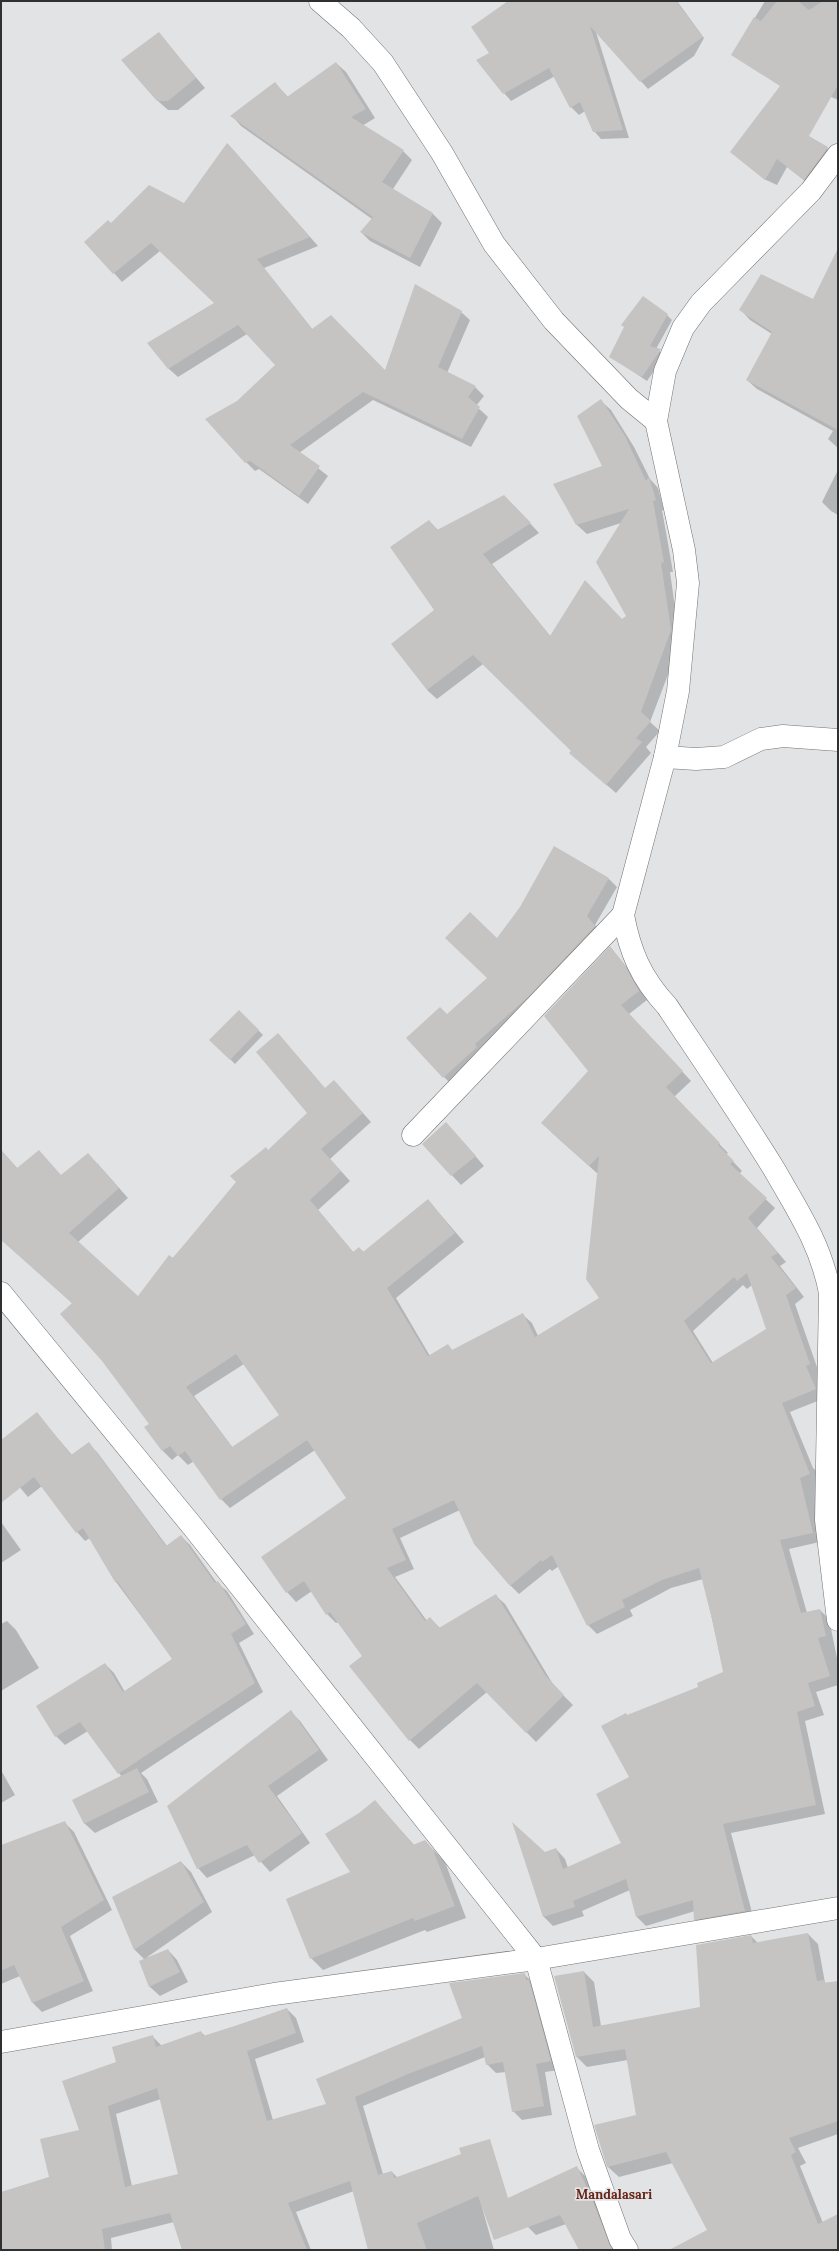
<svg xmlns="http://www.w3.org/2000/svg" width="839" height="2251" viewBox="0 0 839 2251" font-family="Lora,serif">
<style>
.shadow{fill:#0003;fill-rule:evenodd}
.building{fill:#c6c4c3;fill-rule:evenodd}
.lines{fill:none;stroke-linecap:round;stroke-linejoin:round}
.minor-casing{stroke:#727375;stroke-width:23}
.minor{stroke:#fff;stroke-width:22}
.labels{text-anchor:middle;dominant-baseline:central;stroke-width:3.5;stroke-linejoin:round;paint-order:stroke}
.quarter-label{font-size:13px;font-weight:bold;fill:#672417;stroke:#e1e3e5}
</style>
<rect width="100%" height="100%" fill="#e1e3e5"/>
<g class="shadow">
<polygon points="511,1 677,1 704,38 694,56 648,89 596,32 629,138 601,139 594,131 585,111 579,115 571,107 555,76 511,101 504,93 491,53"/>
<polygon points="765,1 838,1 838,100 743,56 736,49"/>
<polygon points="159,34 205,88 178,110 168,110 158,101"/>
<polygon points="336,63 346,72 375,118 362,126 403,151 412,160 393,189 433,214 442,223 420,267 370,241 361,232 372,219 241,126 232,116 275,83 288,97"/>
<polygon points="763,110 827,148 837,158 814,188 787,167 777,185 764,179 731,152"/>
<polygon points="228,144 318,246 264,268 313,330 386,372 461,312 470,320 447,373 475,387 484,396 476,406 488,417 471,447 373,400 299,453 328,476 308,504 259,469 255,471 246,462 237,402 276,365 247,334 178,377 169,369 149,343 215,303 160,251 122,282 114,273 111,224 185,205"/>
<polygon points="838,274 838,448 828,439 833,431 757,389 747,380 772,334 750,320 741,310 814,301"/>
<polygon points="667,315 672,320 656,349 665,355 647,381 611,357 625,327"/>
<polygon points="601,401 611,410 634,447 650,479 658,488 664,510 662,510 673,572 670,572 680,643 650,722 660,731 646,747 651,753 616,793 580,762 570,753 572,751 483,664 437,699 427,690 435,610 429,521 439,531 514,506 539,533 492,564 551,637 622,620 627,616 621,523 587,534 577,525 555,484 603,466"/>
<polygon points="838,470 838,515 831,511 822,502"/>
<polygon points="609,879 617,887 595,925 603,935 452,1085 444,1077 447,1016 488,979 497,939"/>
<path d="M611 948 633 975 647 1000 629 1014 691 1081 674 1097 728 1153 726 1154 742 1171 739 1174 775 1208 757 1228 786 1262 780 1266 804 1297 795 1304 825 1390V1398L790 1412 813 1468 823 1477 824 1541 789 1549 807 1613 820 1610 829 1619 838 1663V1685L816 1692 824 1715 805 1721 825 1814 731 1833 754 1920 705 1928 695 1919V1911L646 1926 637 1917 630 1890 582 1911 584 1916 553 1926 544 1917 545 1853 556 1849 565 1859 568 1868 623 1844 630 1777 627 1716 700 1688 724 1672 703 1579 671 1588 630 1610 633 1616 597 1634 588 1625 559 1566 552 1571 550 1569 519 1594 510 1585 460 1510 400 1538 414 1569 395 1577 427 1621 430 1618 440 1628 495 1595 505 1604 554 1686 573 1705 536 1742 487 1692 419 1749 410 1740 363 1656 338 1622 336 1623 327 1614 312 1591 296 1602 287 1592 262 1557 348 1498 315 1450 230 1508 221 1499 194 1461 188 1465 178 1455 172 1460 163 1451 146 1427 150 1424 73 1304 1 1239V1150L18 1169 61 1176 97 1163 128 1198 78 1242 138 1297 268 1151 309 1114 278 1035 325 1089 334 1081 371 1122 330 1159 350 1181 318 1210 354 1253 359 1248 364 1252 428 1200 464 1242 396 1298 430 1356 448 1345 453 1351 522 1314 532 1323 538 1336 600 1298 598 1174 551 1132 590 1071ZM743 1285 747 1289 752 1285 767 1329 713 1363 693 1331ZM244 1364 280 1415 233 1448 194 1396Z"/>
<polygon points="239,1011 263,1035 235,1064 211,1040"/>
<polygon points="455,1133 484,1166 461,1185 423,1144"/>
<polygon points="37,1414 72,1455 88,1444 97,1452 167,1546 181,1536 190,1545 217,1583 227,1591 254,1634 239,1643 263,1692 141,1773 147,1779 158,1802 95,1833 85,1824 73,1801 122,1777 88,1731 65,1745 56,1736 105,1664 114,1673 125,1692 173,1659 116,1582 90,1538 85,1541 77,1532 42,1486 28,1497 1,1465 1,1441"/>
<polygon points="1,1522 21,1550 1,1563"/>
<polygon points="7,1621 16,1630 39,1668 1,1691 1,1624"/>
<polygon points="291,1712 300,1721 328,1760 277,1796 310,1843 270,1872 255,1855 207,1878 198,1868"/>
<polygon points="1,1770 15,1795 1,1803"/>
<polygon points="375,1801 414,1845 425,1841 445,1862 466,1918 427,1932 425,1930 323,1970 311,1958 351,1872 360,1814"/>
<polygon points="65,1823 74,1832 112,1910 70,1936 93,1991 42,2012 33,2003 20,1976 1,1984 1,1846"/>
<polygon points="181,1862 191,1872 212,1912 146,1958 168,1950 177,1960 188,1982 160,1996 150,1987 140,1962 145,1960 135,1950 114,1897"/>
<polygon points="808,1934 818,1944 825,1983 838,1982 838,2134 798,2148 806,2163 800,2166 823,2223 838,2215 838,2250 688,2250 708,2230 673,2163 619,2177 608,2167 638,2115 628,2060 587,2067 577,2057 584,1972 594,1982 601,2026 701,2008 751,1936 758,1943"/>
<path d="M524 1974 533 1983 559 2070 545 2072 552 2115 522 2120 513 2111 506 2072 496 2073 487 2064 485 2057 363 2106 383 2174 392 2172 398 2178 470 2164 494 2250H370L354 2191 296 2212 311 2250H184L174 2222 111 2238 112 2250H1V2193L50 2177 81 2130 117 2062 152 2036 162 2046 201 2032 205 2036 287 2009 296 2018 304 2042 255 2059 273 2120 328 2104 463 2018ZM161 2099 180 2175 132 2186 116 2114Z"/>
<polygon points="577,2168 585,2176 616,2250 580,2250 566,2224 536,2235 528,2227"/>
</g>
<g class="building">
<polygon points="508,1 676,1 703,37 640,82 590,26 623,130 593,132 580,102 570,108 549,68 503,94 476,60 489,53 471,27"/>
<polygon points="777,1 798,1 809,10 823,1 838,1 838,85 809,136 828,147 804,180 777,159 765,180 730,152 780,86 731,55 754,17 761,21"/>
<polygon points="159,32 196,78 168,101 157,101 121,60"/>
<polygon points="336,62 366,109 351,117 404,150 382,182 433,213 410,258 360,232 373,217 230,116 275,82 287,97"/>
<polygon points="227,143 310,237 257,259 312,329 331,315 385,370 415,284 462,311 438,367 476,386 468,397 480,407 462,439 363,392 290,445 320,466 299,496 250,461 245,463 205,419 237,401 275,365 238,325 168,369 147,343 214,303 151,243 113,274 84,242 108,220 111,223 149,185 184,203"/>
<polygon points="838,248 838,430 746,380 772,332 739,310 761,274 813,299"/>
<polygon points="643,296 668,314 650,346 661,349 659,352 642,377 609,357 624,327 621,325"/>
<polygon points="601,399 625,436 646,481 649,477 656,500 653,501 664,562 661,563 671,630 641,712 651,721 636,738 642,742 606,785 569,753 571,751 473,655 427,690 391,644 434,610 390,547 429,520 437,530 504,495 531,523 483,554 550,636 585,580 622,619 626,616 596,562 629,509 576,525 553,484 602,466 577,416"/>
<polygon points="554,846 609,878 587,916 595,926 528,997 475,1044 477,1047 443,1078 406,1038 440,1007 447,1014 487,978 445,938 470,912 497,938 520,907"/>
<path d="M610 946 624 964 639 991 621 1005 683 1071 666 1087 720 1143 718 1145 734 1161 730 1164 767 1198 748 1218 778 1253 771 1257 796 1288 786 1295 810 1364 806 1366 816 1389 782 1403 810 1474 800 1478 813 1533 780 1540 801 1613 820 1609 826 1636 818 1638 830 1676 808 1683 815 1706 797 1712 816 1805 723 1824 745 1911 694 1920 693 1900 636 1917 626 1879 573 1901 575 1907 543 1917 512 1822 545 1852 556 1848 563 1869 621 1843 596 1794 629 1777 601 1726 626 1713 627 1715 698 1687 697 1683 723 1672 712 1619 699 1568 662 1580 622 1600 625 1607 587 1626 552 1555 542 1562 541 1560 510 1586 474 1544 454 1500 392 1529 406 1560 387 1568 425 1621 430 1617 439 1628 496 1594 545 1675 564 1695 526 1733 477 1683 409 1741 349 1666 362 1656 330 1612 326 1615 304 1581 286 1593 261 1557 346 1498 307 1440 220 1500 185 1451 178 1456 170 1446 162 1451 144 1427 149 1424 102 1361 60 1314 72 1303 1 1240V1150L17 1168 39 1150 61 1175 88 1153 119 1188 69 1233 138 1296 169 1255 173 1258 236 1182 230 1176 266 1147 268 1150 307 1113 256 1052 278 1033 325 1088 334 1080 363 1113 321 1149 341 1171 310 1200 353 1252 359 1247 363 1252 428 1199 455 1233 387 1288 428 1356 448 1344 452 1350 523 1313 535 1337 599 1298 586 1279 599 1156 589 1166 541 1123 588 1071 544 1016ZM747 1273 766 1329 711 1363 684 1321 734 1277 737 1281ZM236 1354 279 1415 232 1447 186 1387Z"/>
<polygon points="239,1010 259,1030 230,1060 209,1040"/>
<polygon points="446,1122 476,1156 451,1176 422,1144"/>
<polygon points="37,1412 71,1455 89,1442 166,1546 181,1535 215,1583 218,1581 246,1624 231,1634 255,1683 118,1774 80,1722 55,1737 36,1706 105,1663 123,1692 172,1659 117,1581 115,1582 83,1528 76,1533 34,1477 1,1503 1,1440"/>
<polygon points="291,1710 319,1750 268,1786 302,1833 259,1863 247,1845 197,1869 167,1806"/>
<polygon points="137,1768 149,1792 84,1824 72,1800"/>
<polygon points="375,1800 413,1845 425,1840 433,1850 455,1906 415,1921 413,1918 310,1959 286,1899 350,1872 325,1834 359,1813"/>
<polygon points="65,1821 104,1900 61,1927 84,1981 32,2003 14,1965 1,1971 1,1845"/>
<polygon points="181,1861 204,1902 134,1950 112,1897"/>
<polygon points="808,1933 817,1981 824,1980 824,1983 838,1981 838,2121 789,2138 796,2152 791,2155 818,2224 838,2214 838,2250 669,2250 707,2230 666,2152 607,2167 594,2125 636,2115 625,2049 576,2057 554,1976 584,1971 593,2027 700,2007 696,1945 751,1935 753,1943"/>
<polygon points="168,1949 180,1972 149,1987 139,1961"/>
<path d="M525 1973 526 1980H529L551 2061 536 2064 544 2106 512 2112 503 2062 486 2065 482 2046 408 2074 355 2097 378 2175 392 2171 394 2178 461 2154 459 2148 490 2139 508 2198 577 2166 591 2197 612 2250H579L560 2215 494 2240 478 2196 417 2223 427 2250H368L350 2181 288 2203 307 2250H182L170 2213 102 2229 105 2250H1V2192L49 2177 40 2139 79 2130 62 2081 116 2062 112 2047 153 2035 156 2047 201 2031 203 2036 235 2026 287 2008 296 2033 247 2051 267 2121 326 2104 316 2079 462 2018 449 1983ZM157 2088 178 2174 125 2187 108 2106Z"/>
</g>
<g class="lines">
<defs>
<g id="minor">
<polyline points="320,1 351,28 383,63 442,153 494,244 554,321 629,399 656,421"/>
<path d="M838 155 811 191 701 303 683 328 665 371 656 421 684 550 688 583 678 691 665 757 623 915C630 952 641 978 667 1006 703 1060 740 1114 774 1169 798 1211 821 1245 830 1293L826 1520 838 1620"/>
<polyline points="665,757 696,759 724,757 761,739 783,736 838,740"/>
<polyline points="413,1135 623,915"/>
<polyline points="1,1293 193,1527 536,1959 588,2150 620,2239 627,2250"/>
<polyline points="1,2042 274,1994 536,1959 838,1908"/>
</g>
</defs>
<use href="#minor" class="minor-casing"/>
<use href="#minor" class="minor"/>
</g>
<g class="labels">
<g class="quarter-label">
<text x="614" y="2194">Mandalasari</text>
</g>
</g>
<rect width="839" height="2251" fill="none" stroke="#2f3031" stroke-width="4"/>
</svg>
